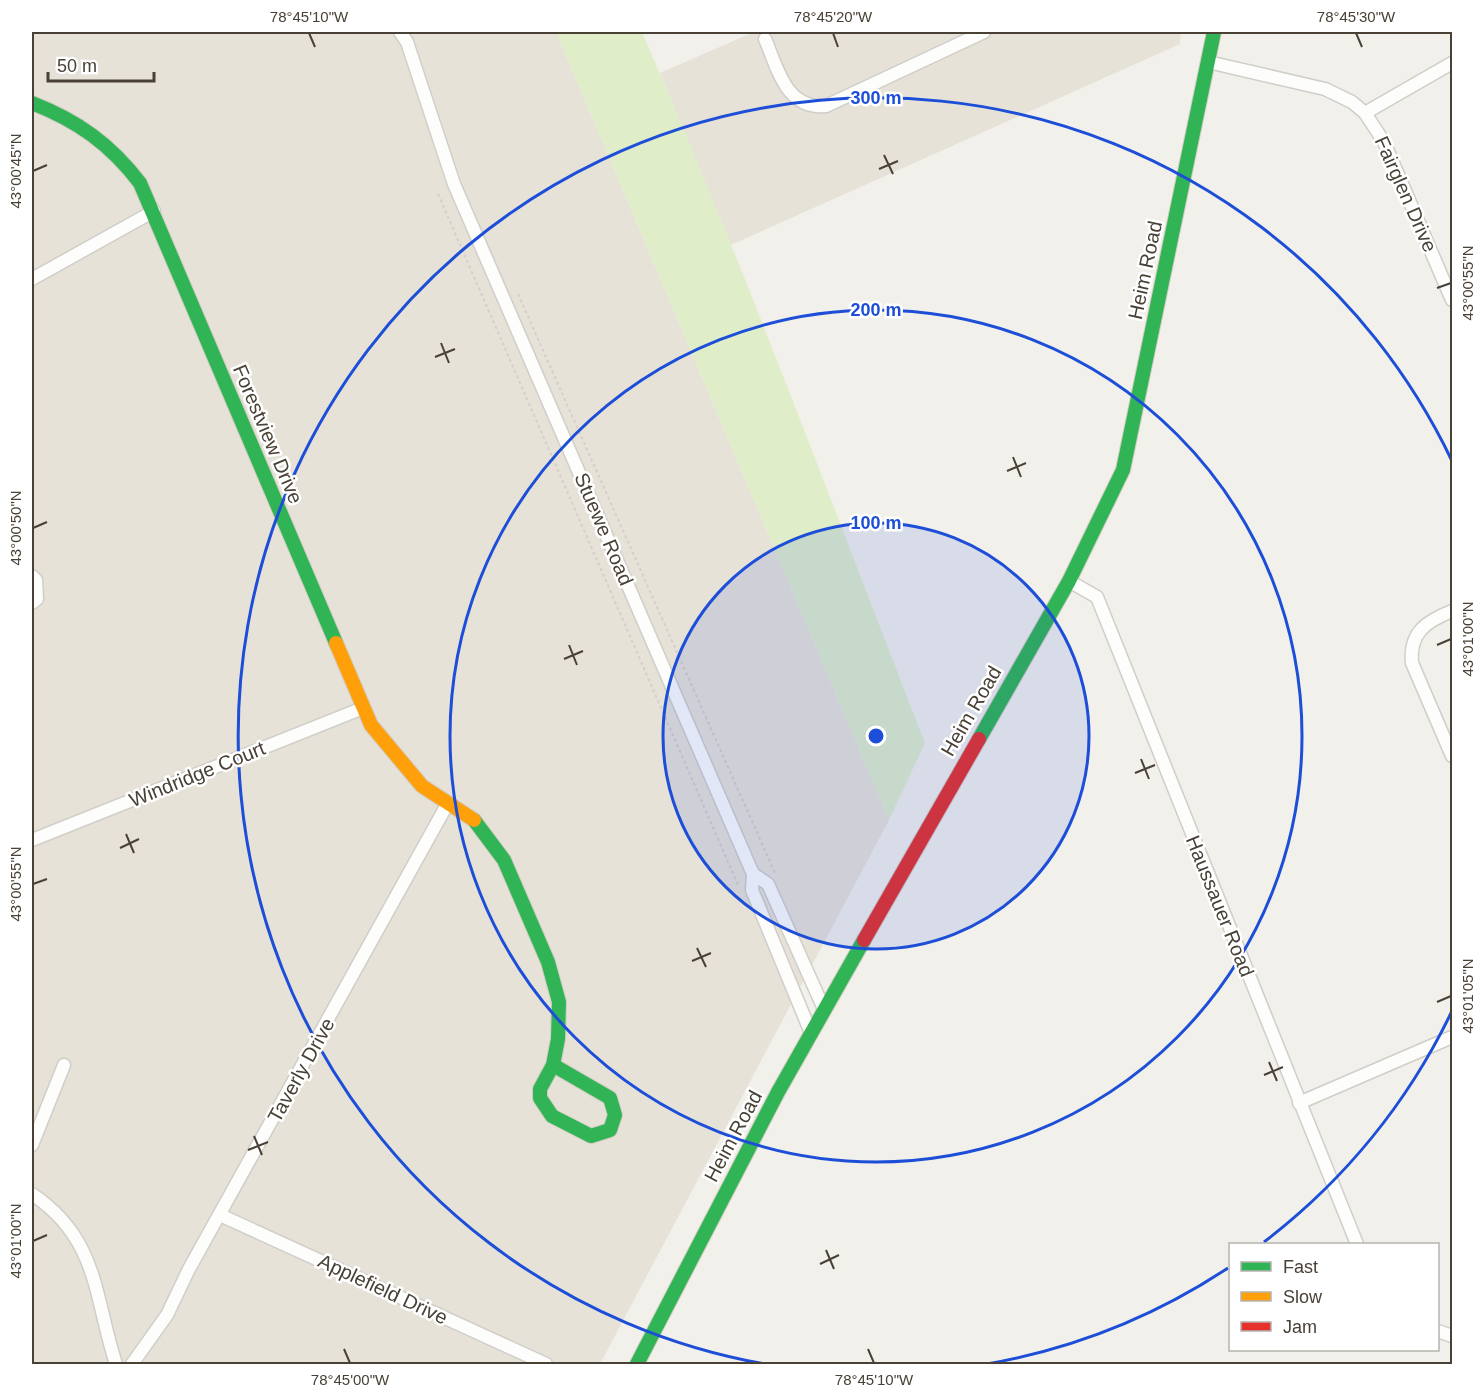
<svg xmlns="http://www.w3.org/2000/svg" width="1484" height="1396" viewBox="0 0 1484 1396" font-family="Helvetica,sans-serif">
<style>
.residential{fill:#e6e2d8}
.green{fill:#dfedc9}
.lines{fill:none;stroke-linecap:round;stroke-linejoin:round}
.street-casing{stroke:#d0cec8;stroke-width:15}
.fast-casing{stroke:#d2cdc2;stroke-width:16}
.slow-casing{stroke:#d2cdc2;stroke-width:16}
.jam-casing{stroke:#d2cdc2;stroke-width:16}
.path{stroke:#d2d0ca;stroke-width:2;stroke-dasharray:3 3;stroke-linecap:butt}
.street{stroke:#fdfdfc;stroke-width:12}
.fast{stroke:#30b455;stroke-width:14}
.slow{stroke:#ff9f0a;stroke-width:14}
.jam{stroke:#e5322d;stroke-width:14}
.ticks{fill:none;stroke:#494136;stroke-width:2}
.ring{fill:none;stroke:#1d4ed8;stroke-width:3}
.labels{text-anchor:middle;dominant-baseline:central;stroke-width:5;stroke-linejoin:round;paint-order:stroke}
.street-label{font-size:20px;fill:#494136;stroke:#fff}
.centre{fill:#1d4ed8;stroke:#fff;stroke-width:3}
.ring-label{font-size:18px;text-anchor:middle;font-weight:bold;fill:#1d4ed8;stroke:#fff;stroke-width:5;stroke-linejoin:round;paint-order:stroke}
.neatline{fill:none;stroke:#494136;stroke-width:2}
.ticks-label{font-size:15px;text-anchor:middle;fill:#494136}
</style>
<rect width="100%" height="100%" fill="#f2f0eb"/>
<g class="residential">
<polygon points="32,32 556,32 889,820 600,1364 32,1364"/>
<polygon points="754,32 1181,32 1180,44 731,245 660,73"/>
</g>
<path class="green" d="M556 32H642C744 265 832 505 925 743L889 820Z"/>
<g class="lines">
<defs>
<g id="street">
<polyline points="400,32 407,42 454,184 753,874 752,890 811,1033"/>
<path d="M765 39C778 69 786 110 826 106L984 32"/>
<polyline points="1208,62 1325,89 1352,102 1365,113 1384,142 1452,300"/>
<polyline points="1365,113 1452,63"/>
<polyline points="32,279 154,211"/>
<polyline points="32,576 36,580 37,599 32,603"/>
<polyline points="1069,581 1097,597 1357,1244"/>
<path d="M1452 611C1427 621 1409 632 1412 663L1452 756"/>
<polyline points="32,840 363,708"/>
<polyline points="753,874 768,884 824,1009"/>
<polyline points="1299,1103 1452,1037"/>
<polyline points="32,1145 64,1065"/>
<path d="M32 1194C99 1239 94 1297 116 1364"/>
<polyline points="220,1215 546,1364"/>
<polyline points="1438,1331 1452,1336"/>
<polyline points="132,1364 167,1315 189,1269 448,803"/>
</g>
<g id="fast">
<path d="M32 103C78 121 110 144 140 183L336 643"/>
<polyline points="979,739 1069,581 1123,470 1214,32"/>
<polyline points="474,820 504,860 548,962 559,1002 558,1039 553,1065 540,1089 540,1098 552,1116 591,1136 610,1130 615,1115 610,1098 553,1065"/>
<polyline points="637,1364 778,1092 864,940"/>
</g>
<polyline id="slow" points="336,643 371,725 422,786 474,820"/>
<polyline id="jam" points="864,940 979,739"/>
</defs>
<use href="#street" class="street-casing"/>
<use href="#fast" class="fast-casing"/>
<use href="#slow" class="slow-casing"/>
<use href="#jam" class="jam-casing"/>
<g class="path">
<polyline points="438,194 738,885"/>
<polyline points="518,294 775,873"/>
</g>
<use href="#street" class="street"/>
<use href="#fast" class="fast"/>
<use href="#slow" class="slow"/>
<use href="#jam" class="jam"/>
</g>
<path class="ticks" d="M309 33 315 47M833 33 838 47M1356 33 1362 47M884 155 893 174M879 169 898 161M33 171 47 165M1437 288 1451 283M441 343 449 363M435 357 455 349M1013 457 1021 477M1007 471 1026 463M33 528 47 522M569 645 577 665M1437 645 1451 639M564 659 583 651M1141 759 1149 779M1135 773 1155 765M126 834 134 853M120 848 139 839M33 884 47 879M697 948 706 967M692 961 711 953M1437 1002 1451 996M1269 1062 1277 1081M1264 1075 1283 1067M254 1136 262 1155M248 1150 268 1142M33 1241 47 1235M826 1250 834 1269M820 1264 839 1255M344 1349 350 1363M868 1349 874 1363"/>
<circle cx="876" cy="736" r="213" fill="#1d4ed8" fill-opacity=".12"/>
<g class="ring">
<circle cx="876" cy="736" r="213"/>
<circle cx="876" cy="736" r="426"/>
<path d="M1452 1011A638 638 0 0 1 1264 1242M1228 1268A638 638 0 0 1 987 1364M765 1364A638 638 0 1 1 1452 461"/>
</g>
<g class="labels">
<g class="street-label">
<text transform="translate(1406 194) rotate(66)">Fairglen Drive</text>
<text transform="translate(1145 270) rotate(-78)">Heim Road</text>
<text transform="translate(268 434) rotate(67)">Forestview Drive</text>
<text transform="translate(604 529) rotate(67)">Stuewe Road</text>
<text transform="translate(971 711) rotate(-60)">Heim Road</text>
<text transform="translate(197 774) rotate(-22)">Windridge Court</text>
<text transform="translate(1220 906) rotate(68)">Haussauer Road</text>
<text transform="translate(301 1070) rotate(-61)">Taverly Drive</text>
<text transform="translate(733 1136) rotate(-62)">Heim Road</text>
<text transform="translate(383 1289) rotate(25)">Applefield Drive</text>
</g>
</g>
<circle cx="876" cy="736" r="9" class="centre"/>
<g class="ring-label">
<text x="876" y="104">300 m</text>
<text x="876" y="316">200 m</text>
<text x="876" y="529">100 m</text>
</g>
<rect width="1484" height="1396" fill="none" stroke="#ffffff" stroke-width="66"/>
<rect x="1229" y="1243" width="210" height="108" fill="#ffffff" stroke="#b6b3af" stroke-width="1.5"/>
<rect x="1241" y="1262" width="30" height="9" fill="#30b455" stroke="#b6b3af" stroke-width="1.5"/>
<text x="1283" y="1273" font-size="18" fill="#494136">Fast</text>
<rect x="1241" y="1292" width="30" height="9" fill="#ff9f0a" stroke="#b6b3af" stroke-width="1.5"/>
<text x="1283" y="1303" font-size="18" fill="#494136">Slow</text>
<rect x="1241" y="1322" width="30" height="9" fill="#e5322d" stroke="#b6b3af" stroke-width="1.5"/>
<text x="1283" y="1333" font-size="18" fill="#494136">Jam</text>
<path d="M48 72v9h106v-9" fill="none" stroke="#494136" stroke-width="3"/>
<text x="57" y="72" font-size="18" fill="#494136" stroke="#ffffff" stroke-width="4.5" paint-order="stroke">50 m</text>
<rect x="33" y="33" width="1418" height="1330" class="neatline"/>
<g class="ticks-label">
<text x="309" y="22">78°45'10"W</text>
<text x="833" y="22">78°45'20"W</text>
<text x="1356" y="22">78°45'30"W</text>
<text transform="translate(16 171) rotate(-90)" y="5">43°00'45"N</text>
<text transform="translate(1468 283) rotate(-90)" y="5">43°00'55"N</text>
<text transform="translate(16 528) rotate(-90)" y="5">43°00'50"N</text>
<text transform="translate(1468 639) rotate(-90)" y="5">43°01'00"N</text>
<text transform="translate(16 884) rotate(-90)" y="5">43°00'55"N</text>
<text transform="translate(1468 996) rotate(-90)" y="5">43°01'05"N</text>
<text transform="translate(16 1241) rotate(-90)" y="5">43°01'00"N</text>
<text x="350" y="1385">78°45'00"W</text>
<text x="874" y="1385">78°45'10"W</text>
</g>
</svg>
